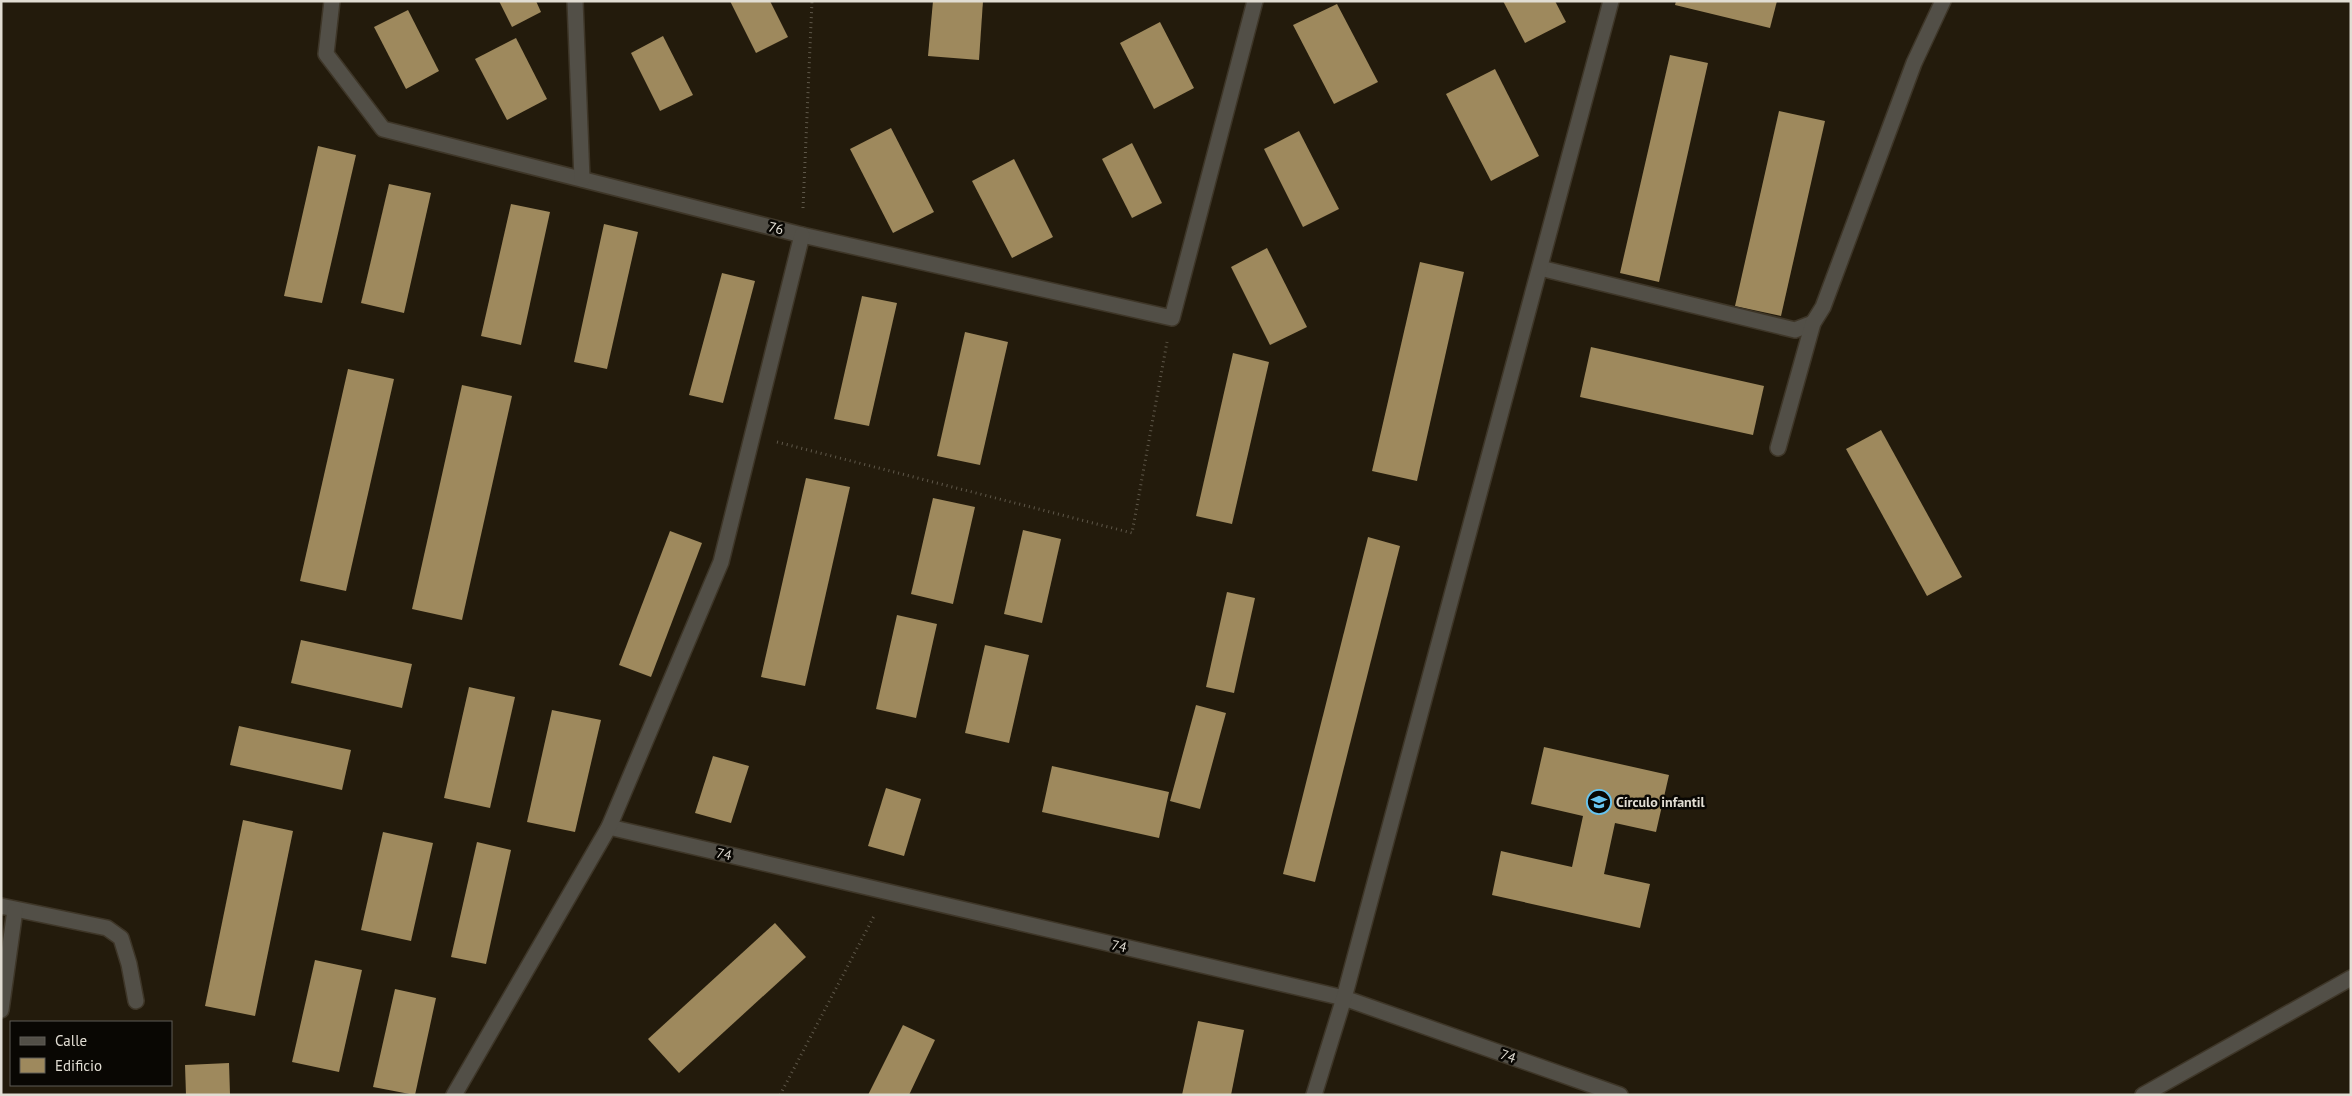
<svg xmlns="http://www.w3.org/2000/svg" width="2352" height="1096" viewBox="0 0 2352 1096" font-family="'PT Sans',sans-serif">
<style>
.building{fill:#9e895d}
.lines{fill:none;stroke-linecap:round;stroke-linejoin:round}
.minor-casing{stroke:#3e3628;stroke-width:18}
.path{stroke:#5f584a;stroke-width:3;stroke-dasharray:1 4;stroke-linecap:butt}
.minor{stroke:#524f47;stroke-width:15}
.labels{text-anchor:middle;dominant-baseline:central;stroke-width:5;stroke-linejoin:round;paint-order:stroke}
.street-label{font-size:14px;fill:#e1ddd3;stroke:#090703}
.poi-label{font-size:14px;font-weight:bold;fill:#e1ddd3;stroke:#090703;text-anchor:start}
</style>
<rect width="100%" height="100%" fill="#231b0c"/>
<g class="building">
<polygon points="499,1 536,1 541,12 512,27"/>
<polygon points="730,1 770,1 788,37 756,53"/>
<polygon points="933,1 983,1 979,60 928,56"/>
<polygon points="1503,1 1555,1 1566,22 1525,43"/>
<polygon points="1676,1 1777,1 1770,28 1675,5"/>
<polygon points="1337,4 1378,82 1334,104 1293,25"/>
<polygon points="408,10 439,71 406,89 374,27"/>
<polygon points="1160,22 1194,88 1154,109 1120,43"/>
<polygon points="663,36 693,95 660,111 631,53"/>
<polygon points="516,38 547,99 507,120 475,59"/>
<polygon points="1670,55 1708,63 1659,282 1620,273"/>
<polygon points="1495,69 1539,156 1491,181 1446,94"/>
<polygon points="1779,111 1825,121 1781,316 1735,306"/>
<polygon points="891,128 934,212 893,233 850,149"/>
<polygon points="1299,131 1339,209 1303,227 1264,149"/>
<polygon points="1132,143 1162,203 1132,218 1102,159"/>
<polygon points="318,146 356,155 322,303 284,296"/>
<polygon points="1014,159 1053,237 1012,258 972,181"/>
<polygon points="389,184 431,193 404,313 361,303"/>
<polygon points="511,204 550,212 521,345 481,336"/>
<polygon points="604,224 638,232 607,369 574,362"/>
<polygon points="1267,248 1307,327 1270,345 1231,267"/>
<polygon points="1420,262 1464,272 1417,481 1372,471"/>
<polygon points="722,273 755,281 723,403 689,395"/>
<polygon points="862,296 897,303 869,426 834,419"/>
<polygon points="965,332 1008,342 980,465 937,456"/>
<polygon points="1591,347 1764,386 1753,435 1580,397"/>
<polygon points="1233,353 1269,362 1232,524 1196,516"/>
<polygon points="348,369 394,379 346,591 300,581"/>
<polygon points="462,385 512,396 462,620 412,609"/>
<polygon points="1881,430 1962,577 1927,596 1846,449"/>
<polygon points="806,478 850,487 805,686 761,677"/>
<polygon points="933,498 975,507 953,604 911,594"/>
<polygon points="1023,530 1061,539 1042,623 1004,614"/>
<polygon points="670,531 702,543 651,677 619,665"/>
<polygon points="1368,537 1400,546 1315,882 1283,874"/>
<polygon points="1227,592 1255,598 1234,693 1206,687"/>
<polygon points="897,615 937,624 916,718 876,709"/>
<polygon points="301,640 412,664 402,708 291,683"/>
<polygon points="985,645 1029,655 1009,743 965,733"/>
<polygon points="469,687 515,697 490,808 444,798"/>
<polygon points="1196,705 1226,713 1200,809 1170,801"/>
<polygon points="552,710 601,720 575,832 527,822"/>
<polygon points="239,726 351,750 342,790 230,765"/>
<polygon points="1544,747 1669,775 1656,832 1615,823 1604,874 1650,884 1640,928 1492,895 1501,851 1572,867 1583,816 1531,804"/>
<polygon points="713,756 749,766 731,823 695,813"/>
<polygon points="1052,766 1169,792 1159,838 1042,812"/>
<polygon points="886,788 921,799 904,856 868,846"/>
<polygon points="243,820 293,831 255,1016 205,1006"/>
<polygon points="383,832 433,843 411,941 361,930"/>
<polygon points="477,842 511,850 486,964 451,957"/>
<polygon points="775,923 806,957 679,1073 648,1039"/>
<polygon points="315,960 362,970 339,1072 292,1062"/>
<polygon points="395,989 436,998 415,1095 373,1087"/>
<polygon points="1198,1021 1244,1030 1231,1095 1182,1095"/>
<polygon points="903,1025 935,1040 909,1095 868,1095"/>
<polygon points="229,1063 230,1095 186,1095 185,1065"/>
</g>
<g class="lines">
<defs>
<g id="minor">
<polyline points="332,1 326,54 383,129 802,235 1172,318 1255,1"/>
<polyline points="575,1 582,179"/>
<polyline points="1540,268 1795,330 1813,323"/>
<polyline points="1778,448 1813,323 1823,307 1914,63 1943,1"/>
<polyline points="609,827 1344,998 1620,1095"/>
<polyline points="1,906 107,928 121,938 129,964 136,1001"/>
<polyline points="1,1010 15,910"/>
<polyline points="454,1095 609,827 721,562 802,235"/>
<polyline points="1314,1095 1344,998 1611,1"/>
<polyline points="2143,1095 2351,978"/>
</g>
</defs>
<use href="#minor" class="minor-casing"/>
<g class="path">
<polyline points="803,208 812,1"/>
<polyline points="777,442 1132,533 1167,342"/>
<polyline points="780,1095 874,916"/>
</g>
<use href="#minor" class="minor"/>
</g>
<defs>
<symbol id="school-ring" viewBox="-11 -11 22 22"><circle r="9.5" fill="#090703" stroke="#67c4f0" stroke-width="1.5"/><path d="M0-5L7-2L0 1L-7-2ZM-4 1L0 2.5L4 1V4Q0 6-4 4Z" fill="#67c4f0"/></symbol>
</defs>
<g fill-rule="evenodd">
<use href="#school-ring" x="1585" y="788" width="28" height="28"/>
</g>
<g class="labels">
<g class="street-label">
<text transform="translate(776 228) rotate(14)">76</text>
<text transform="translate(724 854) rotate(13)">74</text>
<text transform="translate(1119 946) rotate(13)">74</text>
<text transform="translate(1508 1056) rotate(19)">74</text>
</g>
<g class="poi-label">
<text x="1616" y="802">Círculo infantil</text>
</g>
</g>
<rect width="2352" height="1096" fill="none" stroke="#e1ddd3" stroke-width="5"/>
<rect x="10" y="1021" width="162" height="65" fill="#090703" stroke="#5f5d56"/>
<rect x="20" y="1037" width="25" height="8" fill="#524f47" stroke="#5f5d56"/>
<text x="55" y="1046" font-size="15" fill="#e1ddd3">Calle</text>
<rect x="20" y="1058" width="25" height="15" fill="#9e895d" stroke="#5f5d56"/>
<text x="55" y="1071" font-size="15" fill="#e1ddd3">Edificio</text>
</svg>
